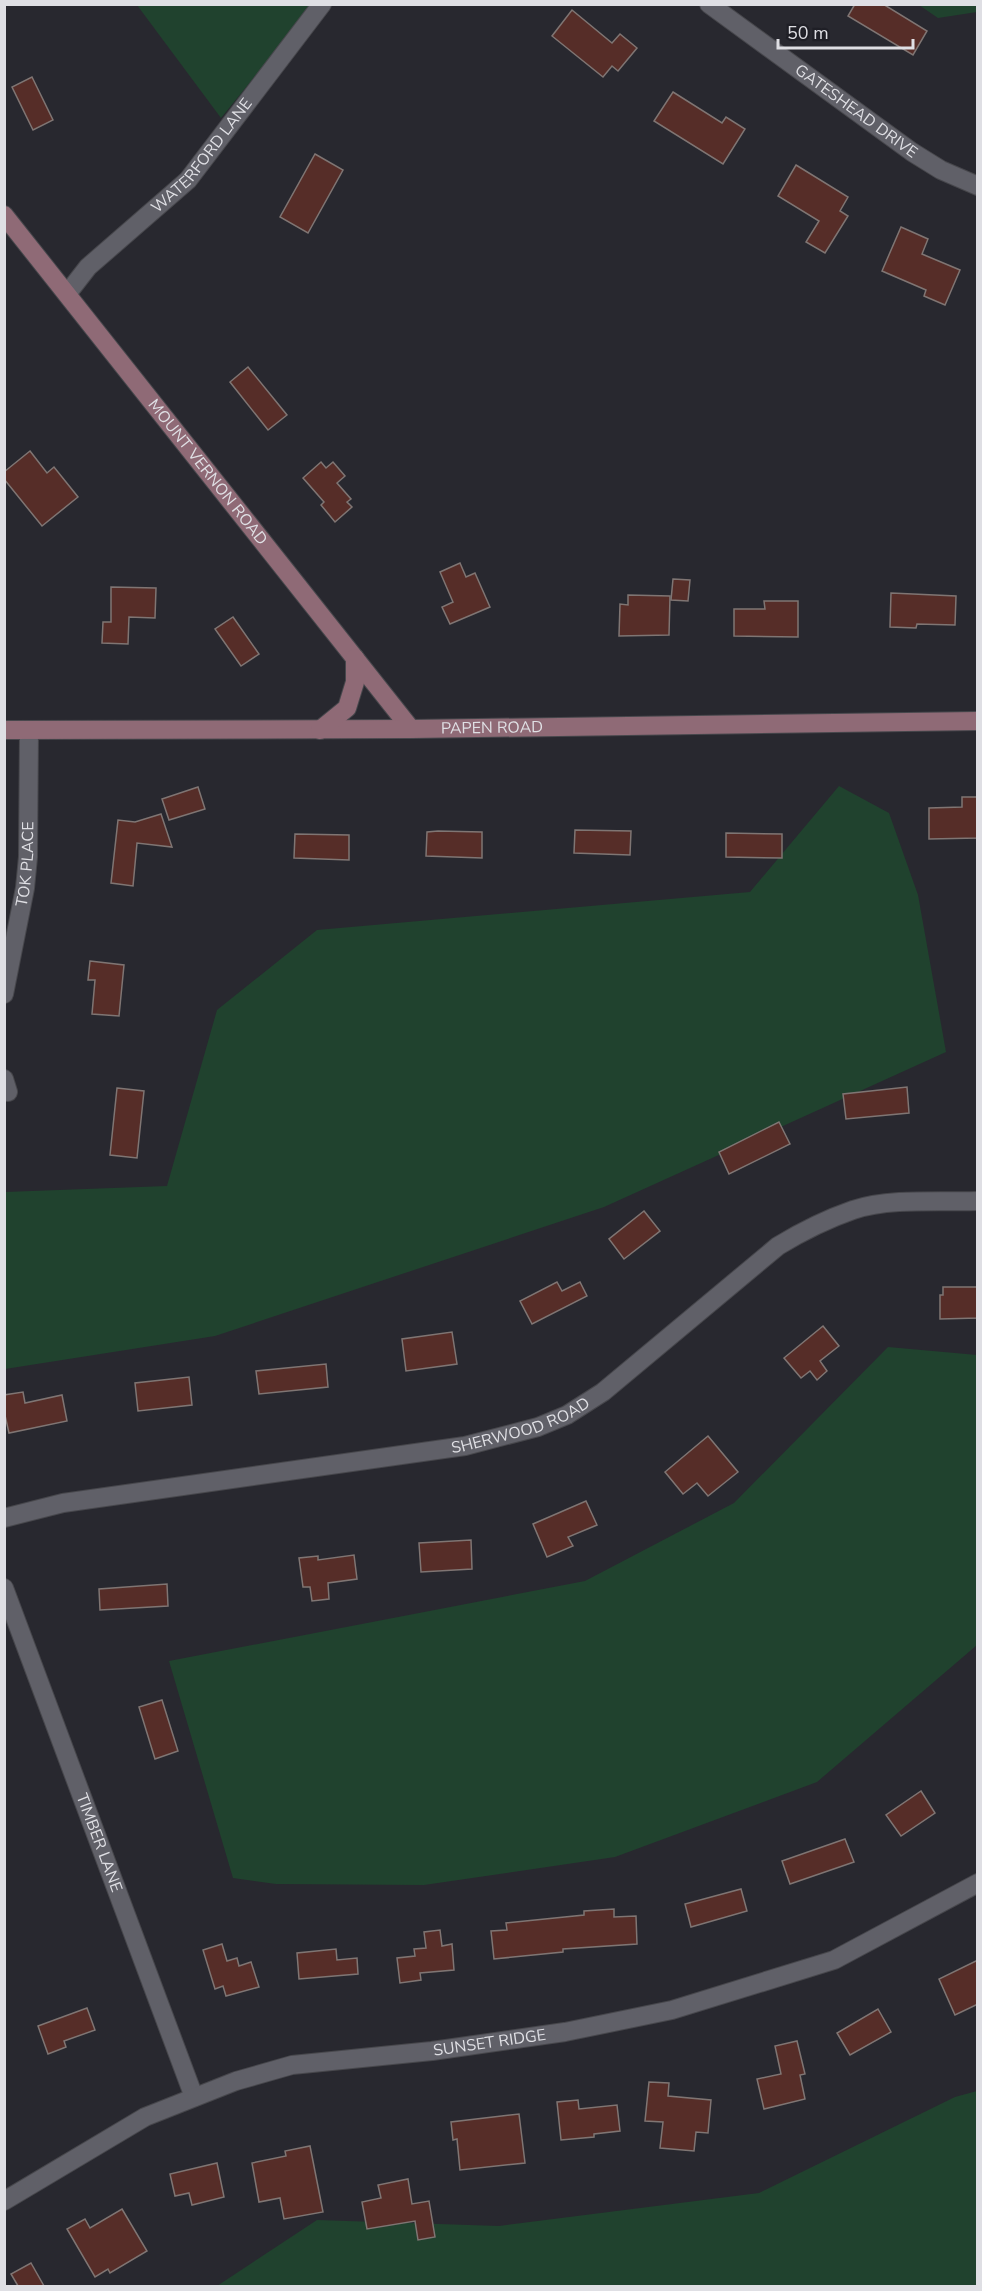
<svg xmlns="http://www.w3.org/2000/svg" width="982" height="2291" viewBox="0 0 982 2291" font-family="'Nunito Sans',sans-serif">
<style>
.green{fill:#20422e}
.building{fill:#562d28;stroke:#7f7573;stroke-width:1.5}
.lines{fill:none;stroke-linecap:round;stroke-linejoin:round}
.street-casing{stroke:#47474c;stroke-width:20}
.secondary-casing{stroke:#47474c;stroke-width:20}
.street{stroke:#606068;stroke-width:18}
.secondary{stroke:#8f6a76;stroke-width:18}
.labels{text-anchor:middle;dominant-baseline:central;stroke-width:6;stroke-linejoin:round;paint-order:stroke}
.street-label{font-size:16px;fill:#dfdfe4;stroke:#1f1f26}
</style>
<rect width="100%" height="100%" fill="#28282f"/>
<g class="green">
<polygon points="137,5 313,5 221,118"/>
<polygon points="919,5 977,5 977,12 938,18"/>
<polygon points="839,786 889,813 918,895 946,1052 604,1207 215,1336 5,1369 5,1192 167,1186 217,1010 317,930 750,892"/>
<polygon points="888,1347 977,1355 977,1645 817,1782 615,1857 424,1885 276,1884 233,1878 169,1661 585,1581 734,1503"/>
<polygon points="977,2091 977,2286 217,2286 317,2220 499,2226 759,2193 955,2097"/>
</g>
<g class="building">
<polygon points="855,4 883,4 927,31 913,55 848,16"/>
<polygon points="572,10 612,43 620,34 637,48 618,71 612,66 603,77 552,36"/>
<polygon points="32,77 53,120 33,130 12,87"/>
<polygon points="673,92 722,123 726,117 745,129 723,164 654,121"/>
<polygon points="315,154 343,170 308,233 280,217"/>
<polygon points="796,165 848,197 840,211 848,216 825,253 806,242 819,221 778,196"/>
<polygon points="901,227 928,239 922,254 960,270 945,305 924,296 926,290 882,271"/>
<polygon points="248,367 287,415 268,430 230,382"/>
<polygon points="30,451 47,473 54,467 78,497 42,526 4,479 4,472"/>
<polygon points="321,462 326,468 333,462 345,476 337,483 351,499 347,502 352,507 335,522 321,505 324,502 303,478"/>
<polygon points="460,563 466,577 475,573 490,607 450,624 442,607 453,602 440,572"/>
<polygon points="673,579 690,580 688,601 671,600"/>
<polygon points="111,587 156,588 155,618 129,617 128,644 102,643 103,622 111,622"/>
<polygon points="891,593 956,596 955,625 917,624 916,628 890,627"/>
<polygon points="628,595 670,596 669,635 619,636 620,604 628,605"/>
<polygon points="764,601 798,601 798,637 734,636 734,609 765,609"/>
<polygon points="233,617 259,654 241,666 215,629"/>
<polygon points="198,787 205,809 169,820 162,799"/>
<polygon points="962,797 978,797 978,838 929,839 929,808 962,807"/>
<polygon points="161,814 172,847 137,843 133,886 111,883 118,820 135,822"/>
<polygon points="575,830 631,831 630,855 574,853"/>
<polygon points="438,831 482,832 482,858 426,856 427,832"/>
<polygon points="726,833 782,834 782,858 726,857"/>
<polygon points="295,834 349,835 349,860 294,858"/>
<polygon points="90,961 124,965 119,1016 92,1014 95,980 88,980"/>
<polygon points="907,1087 909,1113 846,1119 843,1094"/>
<polygon points="117,1088 144,1091 137,1158 110,1155"/>
<polygon points="779,1122 790,1144 729,1174 719,1152"/>
<polygon points="644,1211 660,1231 624,1259 609,1239"/>
<polygon points="557,1282 562,1291 580,1282 587,1296 532,1324 520,1301"/>
<polygon points="943,1287 978,1287 978,1318 940,1319 940,1295 943,1295"/>
<polygon points="823,1326 839,1346 820,1361 827,1371 817,1380 810,1371 801,1378 784,1358"/>
<polygon points="452,1332 457,1364 406,1371 402,1339"/>
<polygon points="326,1364 328,1387 259,1394 256,1371"/>
<polygon points="189,1377 192,1405 138,1411 135,1383"/>
<polygon points="23,1392 25,1403 62,1395 67,1421 9,1433 4,1411 4,1395"/>
<polygon points="708,1436 738,1472 708,1496 697,1483 683,1494 665,1472"/>
<polygon points="586,1501 597,1525 568,1537 573,1546 547,1557 533,1524"/>
<polygon points="471,1540 472,1569 421,1572 419,1543"/>
<polygon points="354,1555 357,1579 328,1583 329,1599 312,1601 310,1587 303,1587 299,1558 318,1556 318,1560"/>
<polygon points="167,1584 168,1606 100,1610 99,1589"/>
<polygon points="162,1700 178,1751 155,1759 139,1707"/>
<polygon points="921,1791 935,1813 901,1836 886,1815"/>
<polygon points="845,1839 854,1862 790,1884 782,1861"/>
<polygon points="741,1889 747,1911 691,1927 685,1904"/>
<polygon points="614,1909 614,1917 636,1916 637,1944 563,1949 563,1952 494,1959 491,1931 507,1930 506,1923 584,1915 584,1911"/>
<polygon points="440,1930 442,1946 452,1944 454,1970 420,1973 421,1980 400,1983 397,1958 415,1956 414,1949 426,1948 424,1932"/>
<polygon points="222,1944 227,1961 237,1958 239,1966 251,1962 259,1987 226,1996 223,1986 215,1989 203,1950"/>
<polygon points="336,1949 337,1960 357,1958 358,1974 299,1979 297,1953"/>
<polygon points="978,1960 978,2004 955,2015 939,1979"/>
<polygon points="87,2008 95,2030 64,2041 66,2047 48,2054 38,2026"/>
<polygon points="878,2009 891,2032 850,2055 837,2033"/>
<polygon points="797,2041 805,2074 800,2075 805,2099 764,2109 757,2079 781,2074 775,2046"/>
<polygon points="649,2082 669,2083 668,2096 711,2100 708,2133 696,2132 694,2151 660,2148 663,2122 645,2121"/>
<polygon points="578,2100 579,2109 617,2105 620,2131 594,2134 594,2137 561,2140 557,2102"/>
<polygon points="519,2114 525,2163 460,2170 457,2139 453,2140 451,2122"/>
<polygon points="310,2146 323,2212 284,2219 280,2198 259,2202 252,2163 286,2156 285,2151"/>
<polygon points="217,2163 224,2197 192,2205 189,2193 175,2196 170,2174"/>
<polygon points="408,2179 412,2204 429,2201 435,2237 418,2240 415,2221 367,2229 362,2202 381,2198 378,2185"/>
<polygon points="122,2209 147,2251 110,2273 108,2269 95,2277 67,2229 85,2219 90,2228"/>
<polygon points="31,2263 44,2286 18,2286 11,2274"/>
</g>
<g class="lines">
<defs>
<g id="street">
<path id="s1" d="M709 4 912 152 941 170 978 186"/>
<path id="s2" d="M67 294 88 267 188 180 322 4"/>
<path id="s3" d="M4 994 25 888 28 857 29 730"/>
<polyline points="4,1079 8,1092"/>
<path id="s4" d="M4 1518 63 1503 465 1446 538 1427 567 1415 603 1392 778 1246C801 1232 827 1219 853 1210 889 1198 939 1202 978 1201"/>
<path id="s5" d="M4 1588 194 2097"/>
<path id="s6" d="M4 2201 145 2117 236 2081 292 2065 432 2051 565 2032 672 2010 834 1960 978 1883"/>
</g>
<g id="secondary">
<path id="s7" d="M4 215 411 729"/>
<path id="s8" d="M4 730 411 729 978 721"/>
<polyline points="320,730 347,708 355,682 355,658"/>
</g>
</defs>
<use href="#street" class="street-casing"/>
<use href="#secondary" class="secondary-casing"/>
<use href="#street" class="street"/>
<use href="#secondary" class="secondary"/>
</g>
<g class="labels">
<g class="street-label">
<text stroke="none"><textPath href="#s1" startOffset="182">GATESHEAD DRIVE</textPath></text>
<text stroke="none"><textPath href="#s2" startOffset="194">WATERFORD LANE</textPath></text>
<text stroke="none"><textPath href="#s7" startOffset="328">MOUNT VERNON ROAD</textPath></text>
<text stroke="none"><textPath href="#s8" startOffset="488">PAPEN ROAD</textPath></text>
<text stroke="none"><textPath href="#s3" startOffset="132">TOK PLACE</textPath></text>
<text stroke="none"><textPath href="#s4" startOffset="526">SHERWOOD ROAD</textPath></text>
<text stroke="none"><textPath href="#s5" startOffset="272">TIMBER LANE</textPath></text>
<text stroke="none"><textPath href="#s6" startOffset="519">SUNSET RIDGE</textPath></text>
</g>
</g>
<rect width="982" height="2291" fill="none" stroke="#dfdfe4" stroke-width="12"/>
<path d="M778 39v9h135v-9" fill="none" stroke="#dfdfe4" stroke-width="3"/>
<text x="787" y="39" font-size="18" fill="#dfdfe4" stroke="#1f1f26" stroke-width="4.5" paint-order="stroke">50 m</text>
</svg>
